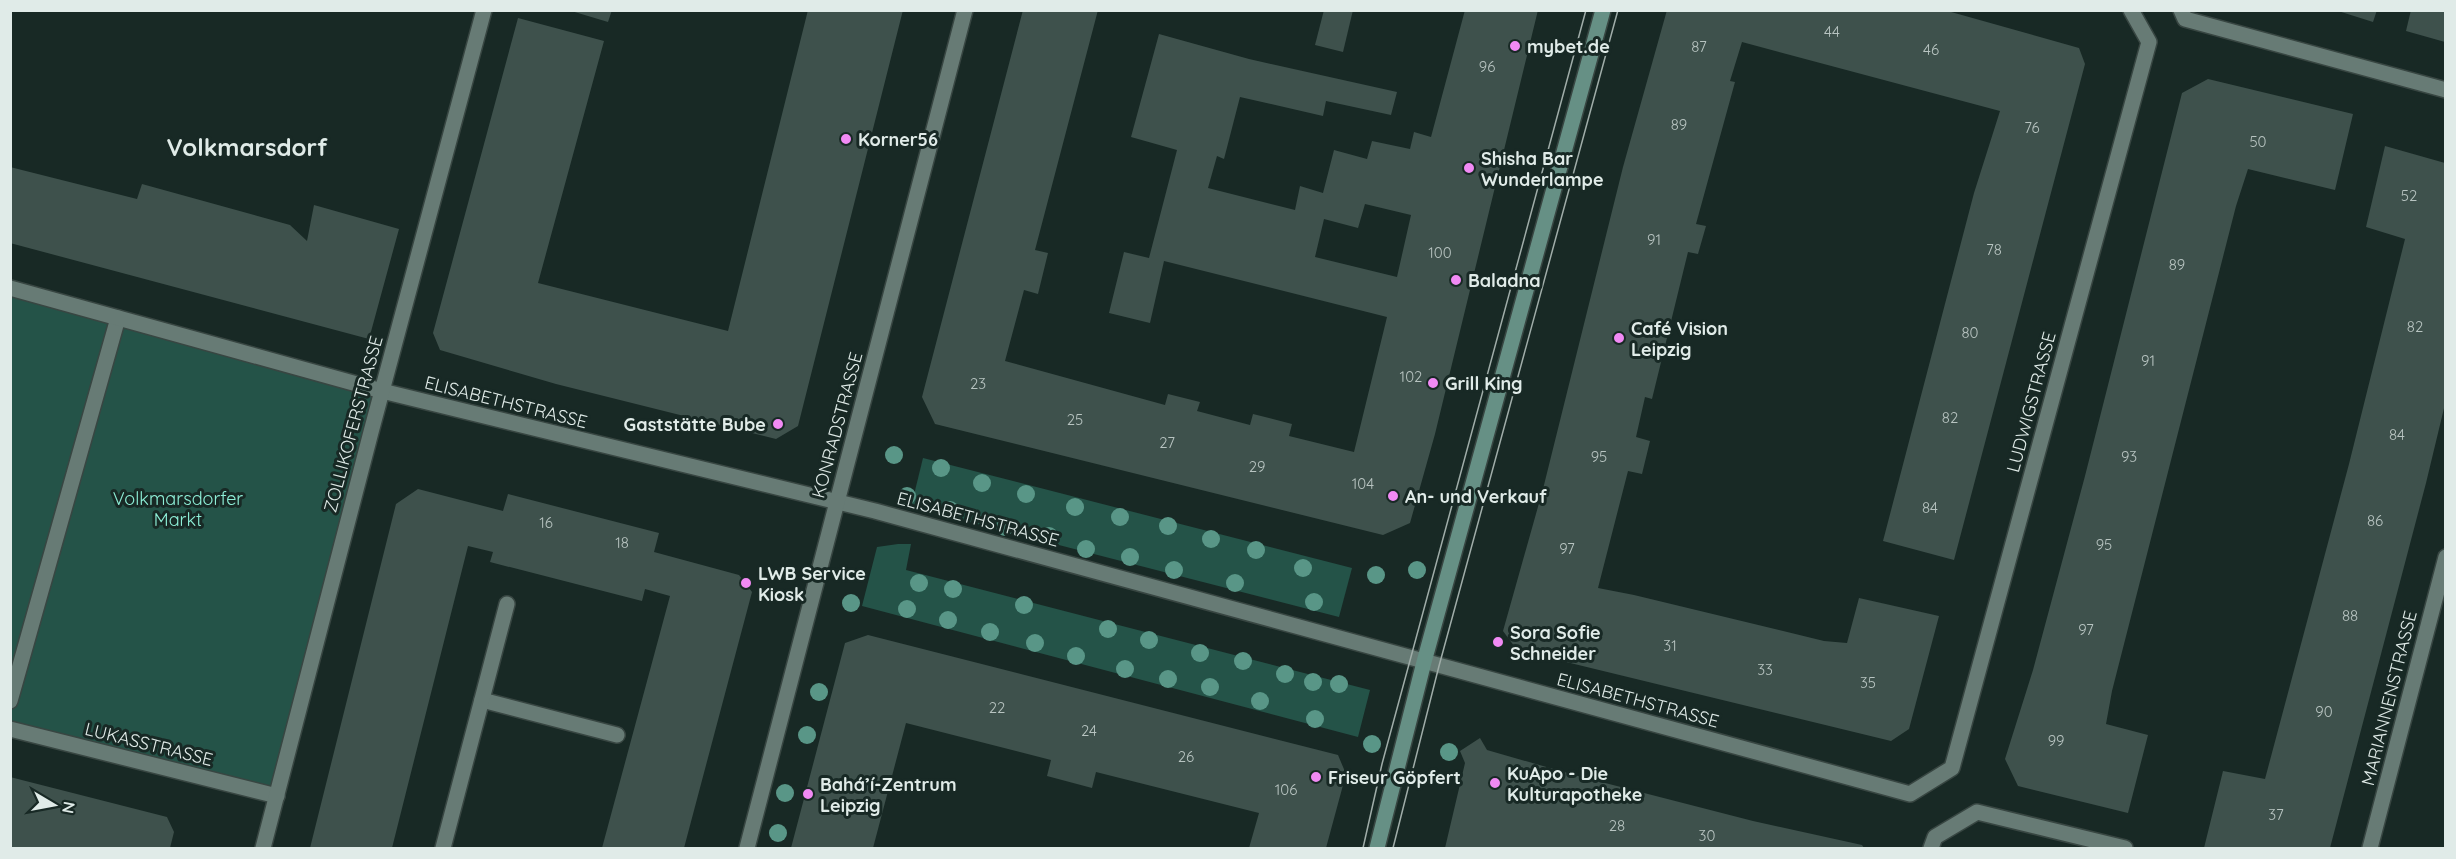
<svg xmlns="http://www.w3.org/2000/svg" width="2456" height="859" viewBox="0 0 2456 859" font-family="Quicksand,sans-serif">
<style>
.green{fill:#245348}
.building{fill:#3e514c;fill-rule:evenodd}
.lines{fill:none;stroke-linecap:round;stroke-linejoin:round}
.lane-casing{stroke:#384642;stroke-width:18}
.street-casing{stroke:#384642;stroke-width:18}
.secondary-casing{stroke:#384642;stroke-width:18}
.lane{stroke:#677b75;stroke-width:15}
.street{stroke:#677b75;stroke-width:15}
.secondary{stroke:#669085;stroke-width:15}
.tram{stroke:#a0ada9;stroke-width:1.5}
.tree{fill:#599687}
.poi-dot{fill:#f18af4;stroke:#182925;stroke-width:2}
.labels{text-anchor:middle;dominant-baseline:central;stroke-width:6;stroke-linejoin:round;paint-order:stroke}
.number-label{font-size:15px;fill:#b8c4c1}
.poi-label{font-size:18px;font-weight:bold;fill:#e0ebe8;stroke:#182925;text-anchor:start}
.street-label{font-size:18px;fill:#e0ebe8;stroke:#182925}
.park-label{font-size:18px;fill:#8ef0d8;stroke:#182925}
.district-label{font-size:24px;font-weight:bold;fill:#e0ebe8;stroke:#182925}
</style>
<rect width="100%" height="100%" fill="#182925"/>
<g class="green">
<polygon points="11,288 382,391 277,796 11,729"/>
<polygon points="923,458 1352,568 1339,617 911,507"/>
<polygon points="898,544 911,544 906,570 1370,690 1358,737 862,606 877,547"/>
</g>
<g class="building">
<polygon points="568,10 612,10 608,22"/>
<polygon points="808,10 903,10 798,426 776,439 556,384 440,350 433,333 518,18 604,41 538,283 728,331"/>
<path d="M1023 10H1098L1035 250 1048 253 1038 294 1024 290 1005 361 1165 405 1168 394 1200 402 1197 411 1250 425 1253 414 1292 424 1289 436 1354 452 1387 317 1164 261 1150 323 1109 313 1124 252 1149 258 1177 150 1131 137 1159 34 1249 59 1397 92 1391 115 1326 101 1323 116 1240 97 1224 159 1217 156 1208 188 1295 210 1300 186 1323 193 1334 150 1367 159 1372 141 1410 149 1414 132 1431 137 1465 10H1538L1435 434 1410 523 1383 535 935 424 922 397ZM1365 204 1411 215 1397 277 1315 257 1324 219 1358 228Z"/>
<polygon points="1324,10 1353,10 1343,52 1315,45"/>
<polygon points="1667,10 1944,10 2079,48 2085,64 1954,560 1883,541 1974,193 2000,111 1742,42 1730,81 1735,82 1696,224 1706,226 1698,254 1688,252 1652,399 1645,397 1636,437 1650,441 1642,474 1628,471 1598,588 1634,595 1824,641 1847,643 1859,598 1939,616 1909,729 1891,741 1517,650 1503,631 1543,489 1623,167"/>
<polygon points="2335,10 2377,10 2373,22"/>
<polygon points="2411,10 2445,10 2445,42 2406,31"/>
<polygon points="2208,79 2353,114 2335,190 2248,169 2236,206 2112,691 2106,724 2148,735 2128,813 2018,786 2005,759 2033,670 2085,476 2182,93"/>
<polygon points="2385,146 2445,163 2445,404 2426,483 2330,848 2204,848 2223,771 2265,779 2349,464 2405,239 2366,227"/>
<polygon points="10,167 137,199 142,184 290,225 307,241 314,205 399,229 369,339 10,243"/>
<polygon points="418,489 503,511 508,494 659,533 654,552 739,575 752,592 684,848 602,848 670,596 645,589 642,601 490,562 493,552 468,546 392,848 310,848 396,504"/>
<polygon points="868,635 1338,755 1346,774 1326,848 1249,848 1259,813 1096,772 1092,788 1047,776 1051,760 906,723 873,848 791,848 845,643"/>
<polygon points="1480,738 1487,750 1578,776 1753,821 1862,845 1864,848 1445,848 1465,763 1460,751"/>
<polygon points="10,777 167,817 174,832 170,848 10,848"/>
</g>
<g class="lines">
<defs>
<g id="lane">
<polyline points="482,700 617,735"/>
<polyline points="10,701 118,318"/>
<polyline points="443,848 507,604"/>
</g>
<g id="street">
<polyline points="2181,10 2185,19 2446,90"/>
<polyline points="10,288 382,391 875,511 1910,794 1952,768 2149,42 2131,10"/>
<polyline points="10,729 277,796"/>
<polyline points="263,848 371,432 484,10"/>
<polyline points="747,848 965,10"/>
<polyline points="1931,848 1935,837 1977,812 2125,848"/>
<polyline points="2370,848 2446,557"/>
</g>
<polyline id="secondary" points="1377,848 1424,662 1603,10"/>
</defs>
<use href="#lane" class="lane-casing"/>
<use href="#street" class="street-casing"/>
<use href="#secondary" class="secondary-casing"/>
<use href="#lane" class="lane"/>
<use href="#street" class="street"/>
<use href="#secondary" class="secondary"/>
<g class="tram">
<polyline points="1363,848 1382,764 1586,10"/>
<polyline points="1393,848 1439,666 1618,10"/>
</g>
</g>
<g class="tree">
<circle cx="894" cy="455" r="9"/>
<circle cx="941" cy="468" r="9"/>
<circle cx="982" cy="483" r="9"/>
<circle cx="1026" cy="494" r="9"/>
<circle cx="907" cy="496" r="9"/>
<circle cx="1075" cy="507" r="9"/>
<circle cx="950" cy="510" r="9"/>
<circle cx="1120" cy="517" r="9"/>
<circle cx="1168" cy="526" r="9"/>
<circle cx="1005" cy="527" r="9"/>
<circle cx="1049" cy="536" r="9"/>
<circle cx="1211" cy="539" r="9"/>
<circle cx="1086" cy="549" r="9"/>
<circle cx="1256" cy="550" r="9"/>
<circle cx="1130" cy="557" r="9"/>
<circle cx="1303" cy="568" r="9"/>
<circle cx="1174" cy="570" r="9"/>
<circle cx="1417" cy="570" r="9"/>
<circle cx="1376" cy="575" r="9"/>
<circle cx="919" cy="583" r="9"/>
<circle cx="1235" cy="583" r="9"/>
<circle cx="953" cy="589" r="9"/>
<circle cx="1314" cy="602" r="9"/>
<circle cx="851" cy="603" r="9"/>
<circle cx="1024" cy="605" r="9"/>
<circle cx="907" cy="609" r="9"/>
<circle cx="948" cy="620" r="9"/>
<circle cx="1108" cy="629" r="9"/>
<circle cx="990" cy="632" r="9"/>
<circle cx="1149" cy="640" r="9"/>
<circle cx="1035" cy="643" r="9"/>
<circle cx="1200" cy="653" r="9"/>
<circle cx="1076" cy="656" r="9"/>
<circle cx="1243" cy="661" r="9"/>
<circle cx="1125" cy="669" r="9"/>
<circle cx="1285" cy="674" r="9"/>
<circle cx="1168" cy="679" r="9"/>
<circle cx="1313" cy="682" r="9"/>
<circle cx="1339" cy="684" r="9"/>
<circle cx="1210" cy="687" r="9"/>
<circle cx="819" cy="692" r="9"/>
<circle cx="1260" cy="701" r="9"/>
<circle cx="1315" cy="719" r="9"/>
<circle cx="807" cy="735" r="9"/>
<circle cx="1372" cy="744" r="9"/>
<circle cx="1449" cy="752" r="9"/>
<circle cx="785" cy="793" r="9"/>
<circle cx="778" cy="833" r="9"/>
</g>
<g class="poi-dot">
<circle cx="1515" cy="46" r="6"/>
<circle cx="846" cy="139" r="6"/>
<circle cx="1469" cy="168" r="6"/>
<circle cx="1456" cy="280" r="6"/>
<circle cx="1619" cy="338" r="6"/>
<circle cx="1433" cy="383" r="6"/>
<circle cx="778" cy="424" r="6"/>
<circle cx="1393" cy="496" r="6"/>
<circle cx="746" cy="583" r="6"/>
<circle cx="1498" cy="642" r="6"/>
<circle cx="1316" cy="777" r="6"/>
<circle cx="1495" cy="783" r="6"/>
<circle cx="808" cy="794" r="6"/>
</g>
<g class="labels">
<g class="number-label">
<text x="1832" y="31">44</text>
<text x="1699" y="46">87</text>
<text x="1931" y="49">46</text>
<text x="1487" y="66">96</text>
<text x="1679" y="124">89</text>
<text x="2032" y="127">76</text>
<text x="2258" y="141">50</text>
<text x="2409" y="195">52</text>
<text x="1654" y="239">91</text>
<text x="1994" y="249">78</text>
<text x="1440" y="252">100</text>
<text x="2177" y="264">89</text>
<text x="2415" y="326">82</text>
<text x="1970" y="332">80</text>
<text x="2148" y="360">91</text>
<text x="1411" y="376">102</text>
<text x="978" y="383">23</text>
<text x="1950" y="417">82</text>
<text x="1075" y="419">25</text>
<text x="2397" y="434">84</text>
<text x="1167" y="442">27</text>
<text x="1599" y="456">95</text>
<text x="2129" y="456">93</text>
<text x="1257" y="466">29</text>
<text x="1363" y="483">104</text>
<text x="1930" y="507">84</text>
<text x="2375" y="520">86</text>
<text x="546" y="522">16</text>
<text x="622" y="542">18</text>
<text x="2104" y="544">95</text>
<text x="1567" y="548">97</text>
<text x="2350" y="615">88</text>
<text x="2086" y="629">97</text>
<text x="1670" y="645">31</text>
<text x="1765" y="669">33</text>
<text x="1868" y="682">35</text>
<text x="997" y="707">22</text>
<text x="2324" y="711">90</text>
<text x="1089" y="730">24</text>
<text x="2056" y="740">99</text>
<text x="1186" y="756">26</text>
<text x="1286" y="789">106</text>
<text x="2276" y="814">37</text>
<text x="1617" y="825">28</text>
<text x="1707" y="835">30</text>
</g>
<g class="poi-label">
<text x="1527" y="46">mybet.de</text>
<text x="858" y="139">Korner56</text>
<text x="1481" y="158">Shisha Bar<tspan x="1481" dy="21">Wunderlampe</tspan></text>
<text x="1468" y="280">Baladna</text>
<text x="1631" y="328">Café Vision<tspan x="1631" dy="21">Leipzig</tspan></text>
<text x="1445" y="383">Grill King</text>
<text x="766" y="424" text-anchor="end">Gaststätte Bube</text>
<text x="1405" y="496">An- und Verkauf</text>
<text x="758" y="573">LWB Service<tspan x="758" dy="21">Kiosk</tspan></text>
<text x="1510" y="632">Sora Sofie<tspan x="1510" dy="21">Schneider</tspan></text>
<text x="1507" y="773">KuApo - Die<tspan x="1507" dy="21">Kulturapotheke</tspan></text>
<text x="1328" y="777">Friseur Göpfert</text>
<text x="820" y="784">Bahá’í-Zentrum<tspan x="820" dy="21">Leipzig</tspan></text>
</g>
<g class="street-label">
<text transform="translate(506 402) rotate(14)">ELISABETHSTRASSE</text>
<text transform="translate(2031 402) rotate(-75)">LUDWIGSTRASSE</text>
<text transform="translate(353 424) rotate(-75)">ZOLLIKOFERSTRASSE</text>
<text transform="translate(837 425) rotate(-75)">KONRADSTRASSE</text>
<text transform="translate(978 519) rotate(15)">ELISABETHSTRASSE</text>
<text transform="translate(2389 698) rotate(-76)">MARIANNENSTRASSE</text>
<text transform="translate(1638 700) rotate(15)">ELISABETHSTRASSE</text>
<text transform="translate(149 744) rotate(14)">LUKASSTRASSE</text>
</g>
<g class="park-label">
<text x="178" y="498">Volkmarsdorfer<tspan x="178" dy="21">Markt</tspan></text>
</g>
<g class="district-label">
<text x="247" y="147">Volkmarsdorf</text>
</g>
</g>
<rect width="2456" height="859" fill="none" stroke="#e0ebe8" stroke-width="24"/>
<g transform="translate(54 805) rotate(100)" stroke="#182925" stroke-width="4.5" paint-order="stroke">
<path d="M0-4.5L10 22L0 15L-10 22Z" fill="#e0ebe8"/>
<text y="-9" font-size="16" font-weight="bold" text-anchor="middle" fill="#e0ebe8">N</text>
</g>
</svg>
